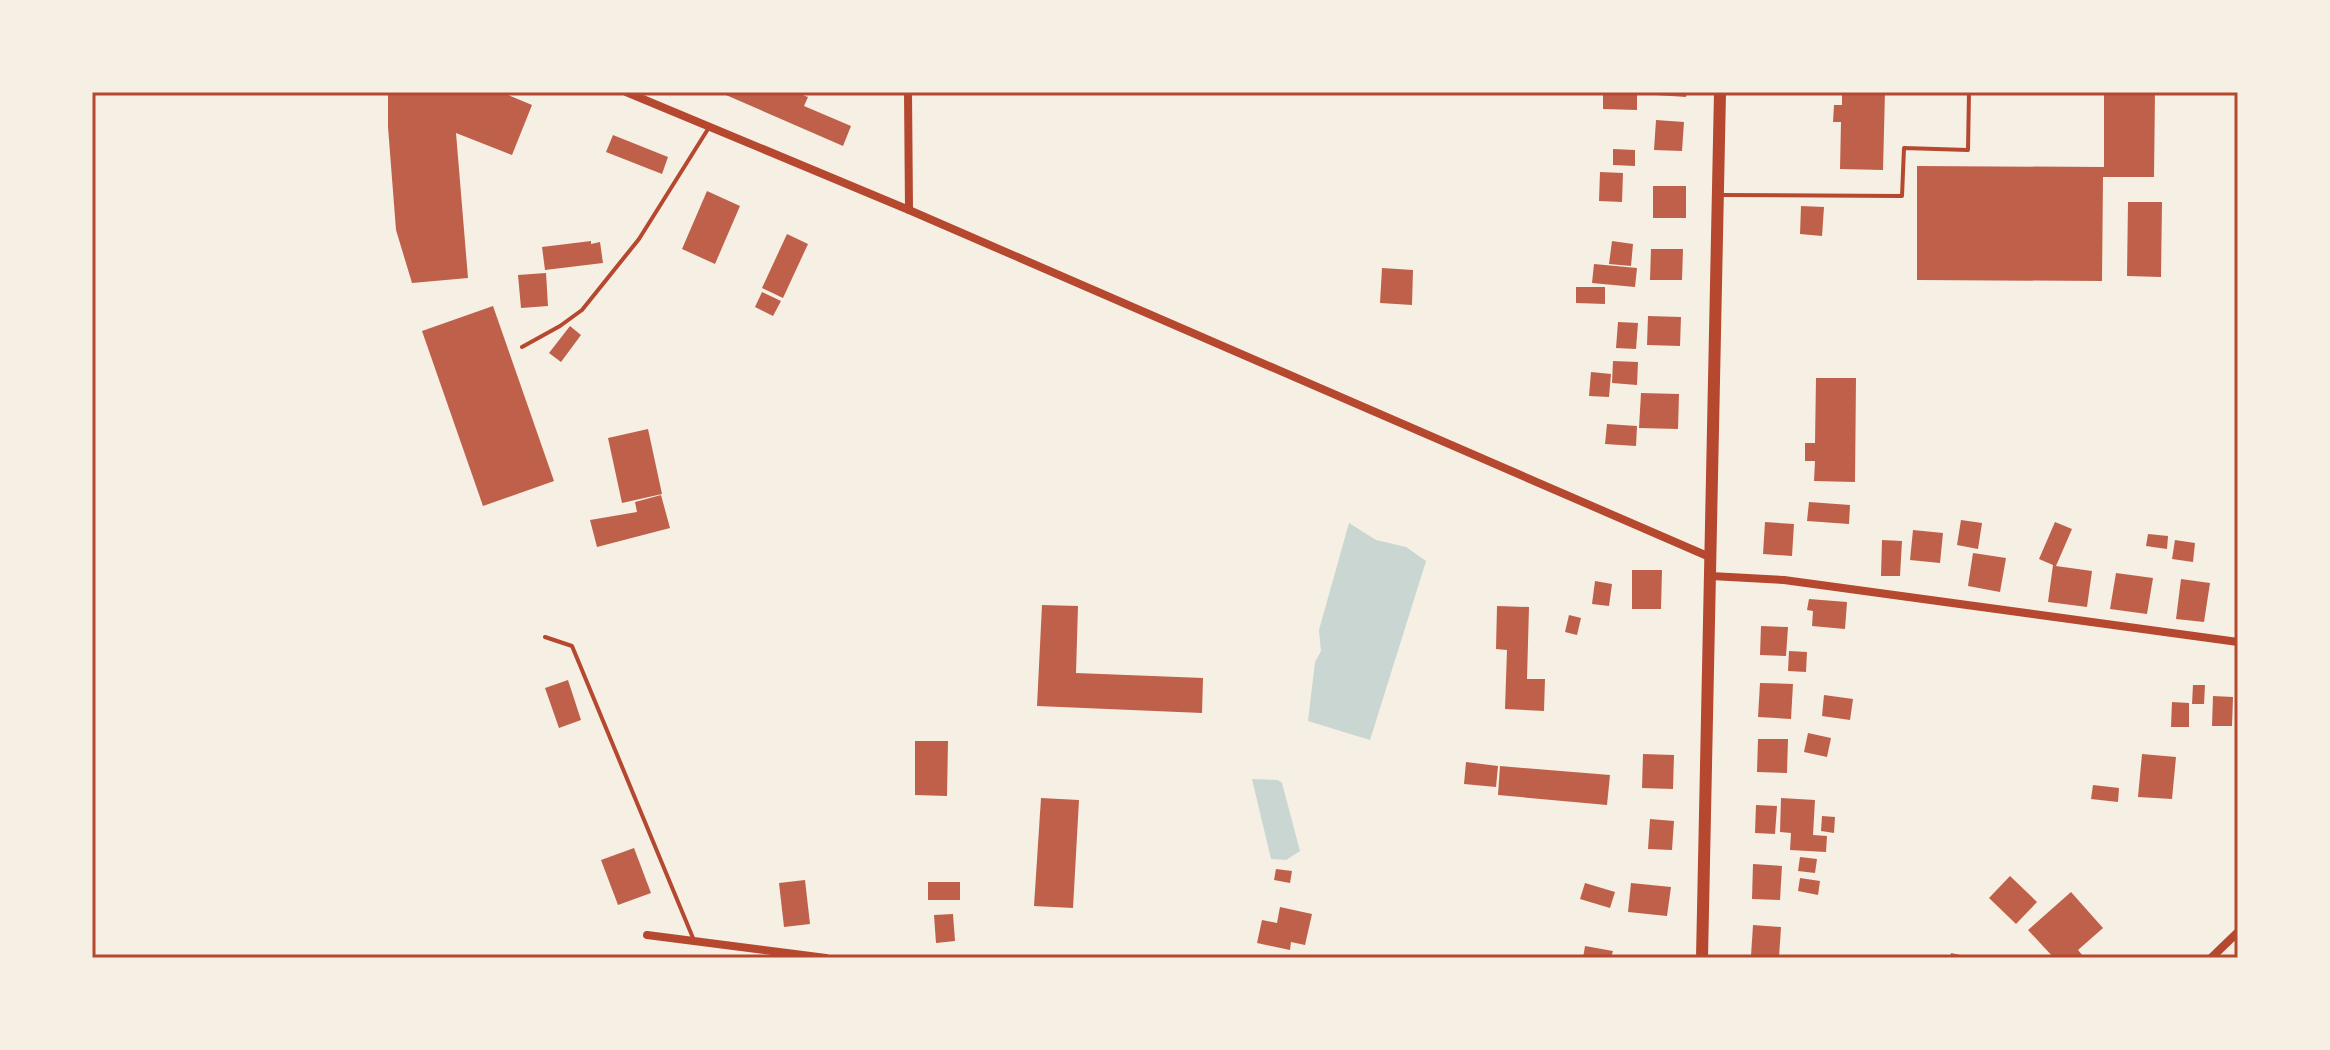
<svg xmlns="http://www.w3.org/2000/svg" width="2330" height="1050" viewBox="0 0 2330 1050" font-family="Commissioner,sans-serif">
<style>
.water{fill:#c9d6d2}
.building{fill:#bf614a}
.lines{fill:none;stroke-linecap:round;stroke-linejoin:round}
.service{stroke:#b5482f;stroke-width:4}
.minor{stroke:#b5482f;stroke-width:8}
.secondary{stroke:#b5482f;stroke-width:12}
.neatline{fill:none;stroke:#b5482f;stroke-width:3}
</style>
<rect width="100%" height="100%" fill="#f6efe4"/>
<g class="water">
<polygon points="1349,523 1376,540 1406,547 1426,561 1370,740 1308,721 1315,662 1321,651 1319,630"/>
<polygon points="1252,779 1278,780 1282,783 1300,851 1286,860 1271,859"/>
</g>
<g class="building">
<polygon points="388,92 501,92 532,105 512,155 456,133 468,278 412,283 396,230 388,127"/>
<polygon points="719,92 795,92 808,97 804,106 851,126 843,146"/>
<polygon points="1603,92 1637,92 1637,110 1603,109"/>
<polygon points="1656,92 1687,92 1686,97 1656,95"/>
<polygon points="1842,92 1885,92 1883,170 1840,169 1841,122 1833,122 1834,105 1842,105"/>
<polygon points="2104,92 2155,92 2154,177 2103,177 2102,281 1917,280 1917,166 2104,167"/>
<polygon points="1656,120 1684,122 1682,151 1654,150"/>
<polygon points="613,135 668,157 662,174 606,152"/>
<polygon points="1613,149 1635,150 1635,166 1613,165"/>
<polygon points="1600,172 1623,173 1622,202 1599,201"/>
<rect x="1653" y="186" width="33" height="32"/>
<polygon points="707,191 740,206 715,264 682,249"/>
<polygon points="2128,202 2162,202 2161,277 2127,276"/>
<polygon points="1801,206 1824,207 1822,236 1800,234"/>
<polygon points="787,234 808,244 783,298 762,288"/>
<polygon points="591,241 591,244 600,242 603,263 545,270 542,247"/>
<polygon points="1612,241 1633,244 1631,266 1609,264"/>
<polygon points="1651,249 1683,249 1682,280 1650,280"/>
<polygon points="1594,264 1637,268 1635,287 1592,283"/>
<polygon points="1382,268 1413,270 1412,305 1380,303"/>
<polygon points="546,273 548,306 521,308 518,275"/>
<polygon points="1576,287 1605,287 1605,304 1576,303"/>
<polygon points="762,292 781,301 773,316 755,307"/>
<polygon points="493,306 554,481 483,506 422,331"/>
<polygon points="1648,316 1681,317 1680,346 1647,345"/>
<polygon points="1618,322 1638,323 1636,349 1616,348"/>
<polygon points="570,326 581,335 561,362 549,353"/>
<polygon points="1613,361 1638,362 1637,385 1612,383"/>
<polygon points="1591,372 1611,374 1609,397 1589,396"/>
<polygon points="1816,378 1856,378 1855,482 1814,481 1815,461 1805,461 1805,443 1815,443"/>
<polygon points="1641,393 1679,394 1678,429 1639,428"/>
<polygon points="1607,424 1637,426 1636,446 1605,444"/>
<polygon points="648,429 662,494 622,503 608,438"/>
<polygon points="661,495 670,528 597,547 590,520 637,512 635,502"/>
<polygon points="1809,502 1850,505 1849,524 1807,521"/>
<polygon points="1961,520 1982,523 1978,549 1957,545"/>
<polygon points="1765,522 1794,524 1792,556 1763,554"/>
<polygon points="2055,522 2072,529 2056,566 2092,571 2087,607 2048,602 2053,565 2039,559"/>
<polygon points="1913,530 1943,533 1940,563 1910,560"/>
<polygon points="2148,534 2168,536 2167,549 2146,546"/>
<polygon points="1882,540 1902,541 1900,576 1881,576"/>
<polygon points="2175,540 2195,543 2193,562 2172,559"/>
<polygon points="1973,553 2006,558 2000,592 1968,586"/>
<polygon points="1632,570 1662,570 1661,609 1632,609"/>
<polygon points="2116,573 2153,578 2147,614 2110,609"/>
<polygon points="2181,579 2210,583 2204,622 2176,619"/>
<polygon points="1595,581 1612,584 1609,606 1592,604"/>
<polygon points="1809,599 1847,602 1845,629 1812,626 1813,611 1807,610"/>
<polygon points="1042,605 1078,606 1076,673 1203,678 1202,713 1037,706"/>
<polygon points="1497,606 1529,607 1527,679 1545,679 1544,711 1505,709 1507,650 1496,649"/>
<polygon points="1569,615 1581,618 1577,635 1565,632"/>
<polygon points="1761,626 1788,627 1786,656 1760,655"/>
<polygon points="1789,651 1807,652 1806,672 1788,671"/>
<polygon points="568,680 581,720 559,728 545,688"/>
<polygon points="1760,683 1793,684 1791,719 1758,717"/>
<polygon points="2193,685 2205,685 2204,704 2192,704"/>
<polygon points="1824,695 1853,699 1850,720 1822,716"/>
<polygon points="2213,696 2233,697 2232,726 2212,726"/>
<polygon points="2172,702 2189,703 2189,727 2171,727"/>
<polygon points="1808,733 1831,738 1827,757 1804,752"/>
<polygon points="1758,739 1788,739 1787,773 1757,772"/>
<polygon points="915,741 948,741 947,796 915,795"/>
<polygon points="1643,754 1674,755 1673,789 1642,788"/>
<polygon points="2142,754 2176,757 2172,799 2138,797"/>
<polygon points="1466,762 1498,766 1496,787 1464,784"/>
<polygon points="1500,766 1610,775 1607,805 1498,795"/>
<polygon points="2093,785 2119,788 2118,802 2091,799"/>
<polygon points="1041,798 1079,800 1073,908 1034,906"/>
<polygon points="1781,798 1815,800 1813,835 1827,836 1826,852 1790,850 1791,833 1780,832"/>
<polygon points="1756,805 1777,806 1775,834 1755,833"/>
<polygon points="1822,816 1835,817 1834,833 1821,831"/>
<polygon points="1650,819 1674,821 1672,850 1648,849"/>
<polygon points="634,848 651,893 618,905 601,860"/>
<polygon points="1800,857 1817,859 1815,873 1798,871"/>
<polygon points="1753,864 1782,866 1780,900 1752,899"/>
<polygon points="1276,869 1292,871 1290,883 1274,880"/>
<polygon points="2010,876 2037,902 2016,924 1989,898"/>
<polygon points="1800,878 1820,881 1818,895 1798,891"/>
<polygon points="805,880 810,924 784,927 779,883"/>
<rect x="928" y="882" width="32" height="18"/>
<polygon points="1585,883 1615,892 1610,908 1580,899"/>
<polygon points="1631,883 1671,887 1667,916 1628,912"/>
<polygon points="2071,892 2103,928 2078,950 2083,956 2082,958 2054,958 2028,930"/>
<polygon points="1280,907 1312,914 1305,945 1291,942 1290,950 1257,943 1262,920 1277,923"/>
<polygon points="953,914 955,941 936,943 934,915"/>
<polygon points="1753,925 1781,927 1779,958 1751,956"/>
<polygon points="1585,946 1613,951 1611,958 1583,958"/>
<polygon points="1951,953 1970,957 1970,958 1950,958"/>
</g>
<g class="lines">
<g class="service">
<polyline points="1721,195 1902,196 1904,148 1968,150 1969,92"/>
<polyline points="522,347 560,326 582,310 639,239 708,129"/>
<polyline points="545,637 572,646 693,938"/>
</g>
<g class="minor">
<polyline points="626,92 909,210 1712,558"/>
<polyline points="908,92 909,210"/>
<polyline points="1711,576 1784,580 2238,642"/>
<polyline points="647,935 826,958"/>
<polyline points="2211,958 2238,932"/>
</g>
<polyline class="secondary" points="1702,958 1720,92"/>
</g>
<rect width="2330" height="1050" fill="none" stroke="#f6efe4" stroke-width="188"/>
<rect x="94" y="94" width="2142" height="862" class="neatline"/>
</svg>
